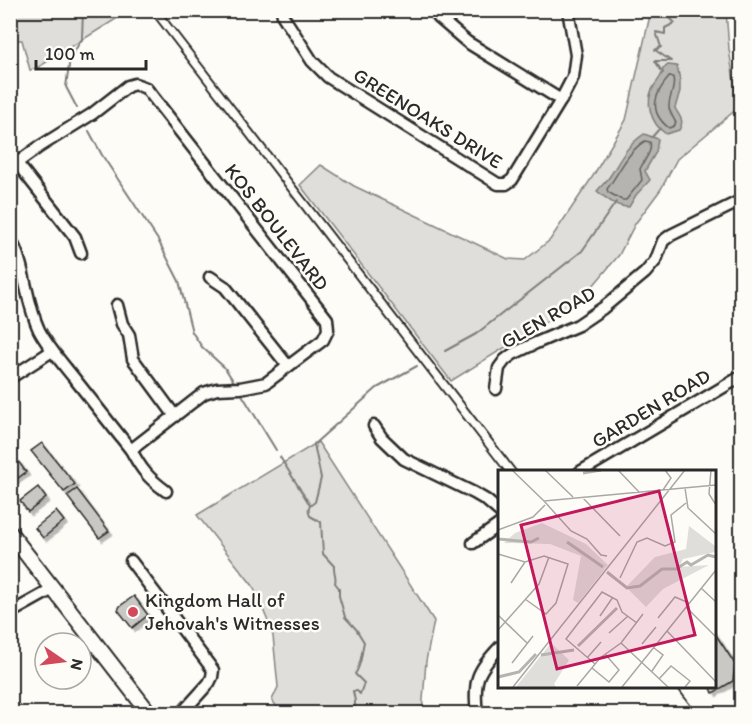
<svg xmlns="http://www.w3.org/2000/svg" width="752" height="724" viewBox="0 0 752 724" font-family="Itim,sans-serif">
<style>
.green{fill:#dfdeda;stroke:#858482;stroke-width:1.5}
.water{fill:#b5b4b1;stroke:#7e7d7b;stroke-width:1.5}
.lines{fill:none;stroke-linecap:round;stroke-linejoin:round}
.shore{stroke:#626261;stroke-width:1.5}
.stream{stroke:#7e7d7b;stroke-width:2}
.building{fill:#c9c8c4;stroke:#2b2b2b;stroke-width:1.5;filter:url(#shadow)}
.minor-casing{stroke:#2b2b2b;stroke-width:15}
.major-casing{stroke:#2b2b2b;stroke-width:18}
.minor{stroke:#fdfcf7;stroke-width:10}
.major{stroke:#fdfcf7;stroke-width:14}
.rail{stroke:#2b2b2b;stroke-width:2}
.poi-dot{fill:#d1495b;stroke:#fdfcf7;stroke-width:2}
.labels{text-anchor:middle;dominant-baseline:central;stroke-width:5;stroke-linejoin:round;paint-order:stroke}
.street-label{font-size:20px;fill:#2b2b2b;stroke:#fdfcf7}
.poi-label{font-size:20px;fill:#2b2b2b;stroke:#fdfcf7;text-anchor:start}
.inset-river{fill:none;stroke:#b5b4b1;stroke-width:3}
.inset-road{fill:none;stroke:#a9a8a5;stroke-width:1.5}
.view{fill:#c2185b;fill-opacity:0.15;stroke:#c2185b;stroke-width:3}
.inset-edge{fill:none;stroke:#2b2b2b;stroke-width:3}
</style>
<defs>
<filter id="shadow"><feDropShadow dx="3.5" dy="3.5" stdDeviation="0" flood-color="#0004"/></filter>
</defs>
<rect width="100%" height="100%" fill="#fdfcf7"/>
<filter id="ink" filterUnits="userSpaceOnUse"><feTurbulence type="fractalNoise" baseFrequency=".0167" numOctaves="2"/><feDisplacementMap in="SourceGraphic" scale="12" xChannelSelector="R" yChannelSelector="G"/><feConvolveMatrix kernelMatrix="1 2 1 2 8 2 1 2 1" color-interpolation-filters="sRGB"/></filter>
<g filter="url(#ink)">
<g class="green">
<polygon points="10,11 11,10 129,11 37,68 30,70 22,40 11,40"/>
<polygon points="651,11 726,11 729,49 738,108 677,159 661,189 635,224 619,255 581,300 451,381 300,185 321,165 354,186 508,259 525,260 550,240 593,176 626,120"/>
<polygon points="318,442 434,621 426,661 422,713 281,713 272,700 278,687 273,636 267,619 253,586 197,515"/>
</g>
<g class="water">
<path d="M668 65 677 66 680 80V91L675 108C680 118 685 120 679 130L666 134C651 124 644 102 654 86 658 80 662 77 663 69Z"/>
<path d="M644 134 658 139 656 152 645 171 650 180 636 195 629 207C616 207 607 199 597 191 601 186 607 181 610 176 621 159 626 146 644 134Z"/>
</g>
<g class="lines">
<g class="shore">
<path d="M670 76 673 77C676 90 668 97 669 108 670 113 674 119 676 123L674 126 669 128C647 111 655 93 670 76Z"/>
<path d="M645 141 650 142C653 151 644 160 640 169L642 180 626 200H622L608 192 607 189C619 173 628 151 645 141Z"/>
</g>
<g class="stream">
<polyline points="663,73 655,61 671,61 655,50 661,47 656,32 665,34 665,28 675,23 664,12 665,10"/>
<polyline points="77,108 66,87 70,58 82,39 83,10"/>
<polyline points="89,131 102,155 158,240 179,281 192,332 202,347 225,368 234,382"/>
<polyline points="652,137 660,128"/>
<polyline points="445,351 476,334 582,251 616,202"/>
<polyline points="241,393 276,450"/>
<polyline points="280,457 310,505"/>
<path d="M350 714 349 712 355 707V701L353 691H357L360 694 364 683 355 674C362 664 361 654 364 642L356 629 345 617 339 596V588L335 583C337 576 333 572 334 566L323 554 321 522 310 516C307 508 309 506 315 502L321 478 314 444 377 388 417 366"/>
</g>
</g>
<g class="building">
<polygon points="42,443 75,484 64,492 31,451"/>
<polygon points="18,461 26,472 10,484 10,467"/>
<polygon points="38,487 46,498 28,512 20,501"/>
<polygon points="77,489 109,531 99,538 67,496"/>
<polygon points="56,511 64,521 43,538 35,528"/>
<polygon points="134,596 148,615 132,628 118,610 120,606"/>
<polygon points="714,632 735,664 733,681 713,693 710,686 714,686"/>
</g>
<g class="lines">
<defs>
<g id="minor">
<polyline points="282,10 283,16 312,61 328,77 498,184 506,184 512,180 561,100 573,77 576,55 568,10"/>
<polyline points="434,10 439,18 467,42 561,100"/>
<polyline points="17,163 75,237 81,253"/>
<polyline points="10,168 39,147 92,114 128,86 135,84 146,88 327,319 328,330 323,340 266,383 240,388 217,389 204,393 131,450"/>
<path d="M10 238C26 267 25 300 39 330 48 347 62 363 74 378 93 402 112 426 131 450 141 469 148 478 166 491"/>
<polyline points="210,277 225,287 288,366"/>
<polyline points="117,305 122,324 129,335 133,359 175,416"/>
<polyline points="10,378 52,351"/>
<polyline points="496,389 499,368 505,360 513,354 536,343 578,325 603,308 645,273 656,260 663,241 671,235 742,200"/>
<polyline points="374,426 382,438 404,459 474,493 486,500 500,512"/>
<polyline points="580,472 742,376"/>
<polyline points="473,543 500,524"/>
<polyline points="131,561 213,670 212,677 209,683 181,714"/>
<polyline points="10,613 53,589"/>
<path d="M477 714C473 680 477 671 500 647"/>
</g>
<polyline id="major" points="10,533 150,714"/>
</defs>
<use href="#minor" class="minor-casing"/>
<use href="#major" class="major-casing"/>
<use href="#minor" class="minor"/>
<use href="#major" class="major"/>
<g class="rail">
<polyline points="149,10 505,472"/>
<polyline points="160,10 517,472"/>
<polyline points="676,686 697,714"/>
</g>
</g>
</g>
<circle class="poi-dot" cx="133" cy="612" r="6"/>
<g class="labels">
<g class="street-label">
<text transform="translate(428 118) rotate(32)">GREENOAKS DRIVE</text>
<text transform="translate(277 227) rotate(52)">KOS BOULEVARD</text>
<text transform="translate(548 317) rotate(-30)">GLEN ROAD</text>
<text transform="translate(651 408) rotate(-31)">GARDEN ROAD</text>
</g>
<g class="poi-label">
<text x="145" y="600">Kingdom Hall of<tspan x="145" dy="23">Jehovah's Witnesses</tspan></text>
</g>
</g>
<g transform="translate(498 470)">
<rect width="218" height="218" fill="#fdfcf7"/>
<path d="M44 53 88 74 110 95 80 133 75 130 83 86 52 74 6 73 17 63ZM191 56 217 76V82L185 89 181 97 211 95 165 119 148 137 128 117 157 87 188 79ZM53 173 71 190 56 214 58 217H18Z" fill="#dfdeda"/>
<path class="inset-river" d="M85 3 103 0M0 69 33 72 41 68M69 72 105 97M109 102 129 118 142 116 164 99H178L189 92 193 95 210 85 218 87M80 176 119 138M43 185 76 180M0 207 21 202 38 184"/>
<path class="inset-road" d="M14 0 46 31 218 15M47 0 75 27M120 0 141 22M213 0 211 24 218 35M187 18 190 38 218 64M165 20 173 8 167 0M84 27 122 66M46 31 73 61 89 69 103 85 109 86M0 60 35 47 47 35M0 84 27 92 46 86 70 94 58 133 48 144 27 129M122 108 139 72 149 68 167 76 177 72 173 45 188 33M13 113 27 92M203 118 218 132M188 137 218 167M0 145 29 173M102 146 115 127M160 148 177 127 191 133M0 160 41 114 51 87M169 161 218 212M111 163 130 146M123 173 170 217M144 174 158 157M89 188 103 172M14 193 35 166M97 194 68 169 104 122 119 130 124 142 139 153M94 198 111 212 121 200 107 184M154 201 165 185 156 178M161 209 173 196 192 211 187 217M79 216 102 188 123 173 145 144M15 217 187 0M124 217 218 100"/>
<path class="view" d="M161 21 197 165 59 199 23 55Z"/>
<rect width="218" height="218" class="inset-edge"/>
</g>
<rect width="752" height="724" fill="none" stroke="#fdfcf7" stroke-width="36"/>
<rect x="18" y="18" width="716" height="688" fill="none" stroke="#2b2b2b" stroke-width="2" filter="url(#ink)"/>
<g transform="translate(63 661) rotate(104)"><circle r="28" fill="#fdfcf7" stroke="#a9a8a5" stroke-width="1.5"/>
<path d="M0-4.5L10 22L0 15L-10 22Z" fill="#d1495b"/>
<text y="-9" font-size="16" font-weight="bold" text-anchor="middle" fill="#2b2b2b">N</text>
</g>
<path d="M36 60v9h110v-9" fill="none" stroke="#2b2b2b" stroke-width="3"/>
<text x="45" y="60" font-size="18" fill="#2b2b2b" stroke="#fdfcf7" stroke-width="4.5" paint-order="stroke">100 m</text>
</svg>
